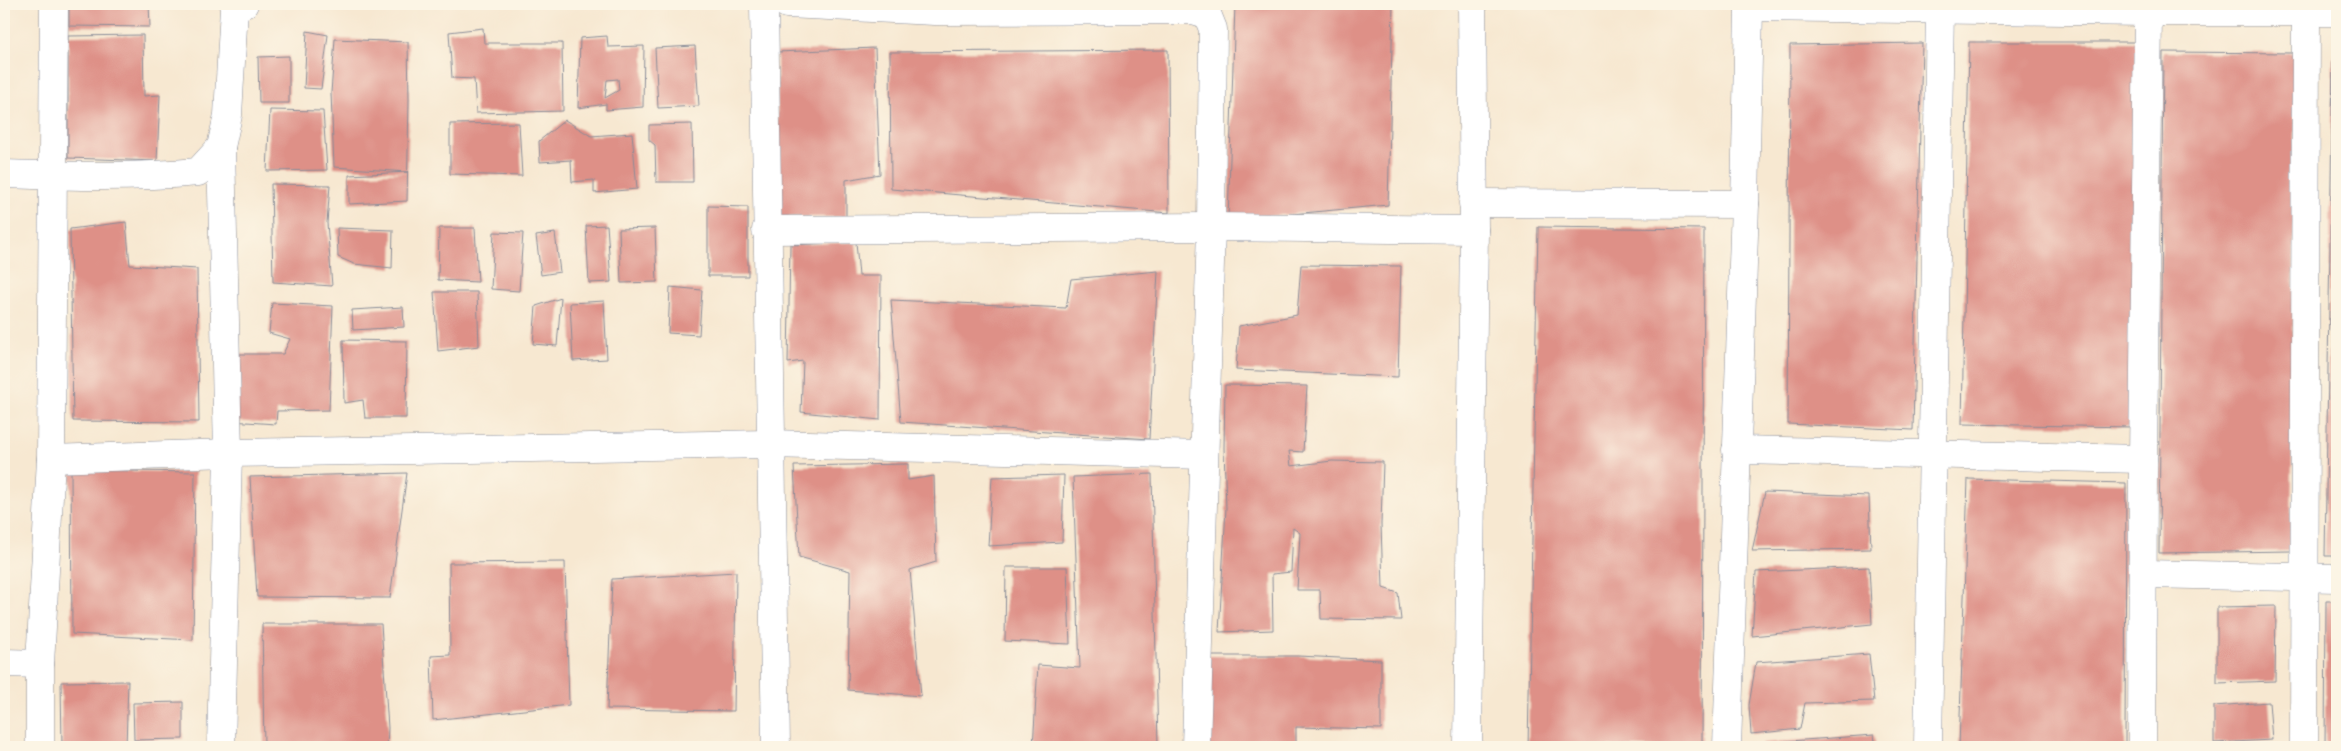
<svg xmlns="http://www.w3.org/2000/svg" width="2341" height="751" viewBox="0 0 2341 751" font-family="'Libre Caslon Text',serif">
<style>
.building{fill:#de9087;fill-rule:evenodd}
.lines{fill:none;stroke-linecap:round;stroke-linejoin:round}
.minor-casing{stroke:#898c98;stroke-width:29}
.minor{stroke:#fff;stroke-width:28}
</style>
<rect width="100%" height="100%" fill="#fcf5e5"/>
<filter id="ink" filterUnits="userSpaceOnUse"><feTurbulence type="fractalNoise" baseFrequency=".02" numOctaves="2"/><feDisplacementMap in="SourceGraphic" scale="10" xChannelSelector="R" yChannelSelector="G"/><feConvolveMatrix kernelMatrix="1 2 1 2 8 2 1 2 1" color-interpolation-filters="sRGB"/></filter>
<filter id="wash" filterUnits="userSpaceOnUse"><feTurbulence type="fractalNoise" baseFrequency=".0096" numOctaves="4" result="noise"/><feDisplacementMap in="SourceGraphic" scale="20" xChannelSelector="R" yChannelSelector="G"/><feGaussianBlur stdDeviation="1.12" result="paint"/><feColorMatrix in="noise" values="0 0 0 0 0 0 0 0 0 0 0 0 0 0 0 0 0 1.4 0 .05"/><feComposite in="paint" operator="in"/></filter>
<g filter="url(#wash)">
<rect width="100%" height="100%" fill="#f7e8d1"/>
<g id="blocks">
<g class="building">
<polygon points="4,4 9,4 8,43 4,42"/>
<polygon points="69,4 149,4 150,27 69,26"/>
<polygon points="1235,4 1393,4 1388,205 1228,220"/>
<polygon points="483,28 484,43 562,43 563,111 476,113 474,79 452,78 449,32"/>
<polygon points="307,31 328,35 321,89 304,88"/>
<polygon points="143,35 144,96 160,95 157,161 68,158 68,36"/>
<path d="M607 36 608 47 644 46 643 107 606 110V104L578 108 580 38ZM618 79 619 90 605 98 607 80Z"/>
<polygon points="335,39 408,42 409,100 407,201 349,204 349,175 408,172 334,167 331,93"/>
<polygon points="1969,42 2139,42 2132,427 1962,424"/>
<polygon points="1922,43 1913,430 1788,424 1790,45"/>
<polygon points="695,46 699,106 658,108 655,48"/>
<polygon points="875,48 880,174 846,180 846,217 778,217 777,52"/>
<polygon points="1168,50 1169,213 891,189 890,52"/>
<polygon points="2163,52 2296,53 2291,551 2159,553"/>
<polygon points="2333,55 2337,55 2337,556 2325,556"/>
<polygon points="289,56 289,103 259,103 258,57"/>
<polygon points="270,110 323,111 327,170 267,171"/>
<polygon points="565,120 591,136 632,133 637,189 594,193 594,180 572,182 571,160 540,162 539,141"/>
<polygon points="519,123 522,176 450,174 450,124"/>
<polygon points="692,124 693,182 656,182 655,145 649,140 649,125"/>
<polygon points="271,184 330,185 327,223 332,286 273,282"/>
<polygon points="708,206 748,207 748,276 708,276"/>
<polygon points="126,222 130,265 197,269 199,422 73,421 70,229"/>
<polygon points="607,225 611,282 589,283 586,226"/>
<polygon points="1538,227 1704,229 1702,747 1528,747"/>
<polygon points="337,228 393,230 392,268 354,264 338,257"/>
<polygon points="439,228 475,228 478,282 438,280"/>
<polygon points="655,228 657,282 621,283 619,229"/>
<polygon points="494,232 523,233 519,291 491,289"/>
<polygon points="555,233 560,272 541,275 536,236"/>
<polygon points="856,242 859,276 881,276 880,420 801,412 803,361 788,363 790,245"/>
<polygon points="1301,265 1401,266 1398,377 1236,370 1239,326 1297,315"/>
<polygon points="1158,271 1149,439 901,422 891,300 1066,308 1071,279"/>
<polygon points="670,287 702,290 699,335 668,333"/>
<polygon points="434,292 477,292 479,346 438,351"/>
<polygon points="561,298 557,346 533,344 536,306"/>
<polygon points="604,301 607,359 573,361 570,303"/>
<polygon points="272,303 333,306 329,410 277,411 276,424 231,421 240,354 283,354 290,339 269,333"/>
<polygon points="403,307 404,327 353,330 352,310"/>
<polygon points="343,340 407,341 406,418 365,418 363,400 344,403"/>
<polygon points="1225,385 1307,386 1303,452 1289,451 1291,466 1332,461 1383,462 1381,524 1383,588 1398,593 1401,620 1321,619 1320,590 1297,590 1300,533 1293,528 1291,572 1272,574 1273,630 1219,632 1226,508 1224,448"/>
<polygon points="908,464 908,480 934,476 936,562 910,570 921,696 848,690 850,571 799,557 794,466"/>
<polygon points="71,470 195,472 193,640 72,634"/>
<polygon points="407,473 390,598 257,597 250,477"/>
<polygon points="1152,474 1158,747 1033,747 1038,665 1080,668 1073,477"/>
<polygon points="1064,475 1062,542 988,546 992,477"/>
<polygon points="1968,479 2126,483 2125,747 1959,747"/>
<polygon points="1765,492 1869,496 1871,549 1752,551"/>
<polygon points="565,562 569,705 433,720 431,656 450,655 449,563"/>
<polygon points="1006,567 1067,567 1070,644 1005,641"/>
<polygon points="1869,567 1872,624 1752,636 1756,572"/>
<polygon points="736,572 734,711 607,709 612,579"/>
<polygon points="2326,601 2337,601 2337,747 2325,747"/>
<polygon points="2276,606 2275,681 2217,683 2217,607"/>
<polygon points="262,624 381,624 388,728 387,747 264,747"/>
<polygon points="1869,654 1874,701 1805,703 1800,729 1751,734 1749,705 1756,662"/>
<polygon points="1208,656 1298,656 1381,660 1381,729 1296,727 1296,747 1207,747"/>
<polygon points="128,681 126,747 62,747 61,682"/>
<polygon points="183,702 183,739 134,740 133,703"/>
<polygon points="2269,702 2272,740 2214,743 2214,706"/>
<polygon points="1874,735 1876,747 1761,747 1762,743"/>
</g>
</g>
</g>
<g filter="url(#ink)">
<use href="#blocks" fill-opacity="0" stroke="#898c98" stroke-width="1"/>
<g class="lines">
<defs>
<g id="minor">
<polyline points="764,4 776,747"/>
<polyline points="787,4 935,11 1193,10 1207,14 1213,29 1211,227 1196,747"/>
<path d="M4 174C68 176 134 178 198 172L221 147 228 115 234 8 244 4"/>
<polyline points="1473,203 1745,204"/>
<polyline points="766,230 1211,227 1474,230"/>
<polyline points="1736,450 2143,459"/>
<polyline points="51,459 228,453 770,444 1204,455"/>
<polyline points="2144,574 2337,578"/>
<polyline points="4,663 40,664"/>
<polyline points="40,747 40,664 51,459 54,4"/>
<polyline points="221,747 228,453 221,147"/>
<polyline points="1468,747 1474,230 1472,4"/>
<polyline points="1727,747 1745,204 1749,7 2148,12 2337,12"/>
<polyline points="1928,747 1940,8"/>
<polyline points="2142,747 2143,459 2148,12"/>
<polyline points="2304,747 2306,11"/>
</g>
</defs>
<use href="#minor" class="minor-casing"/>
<use href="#minor" class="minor"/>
</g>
</g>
<rect width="2341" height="751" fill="none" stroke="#fcf5e5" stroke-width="20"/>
</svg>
